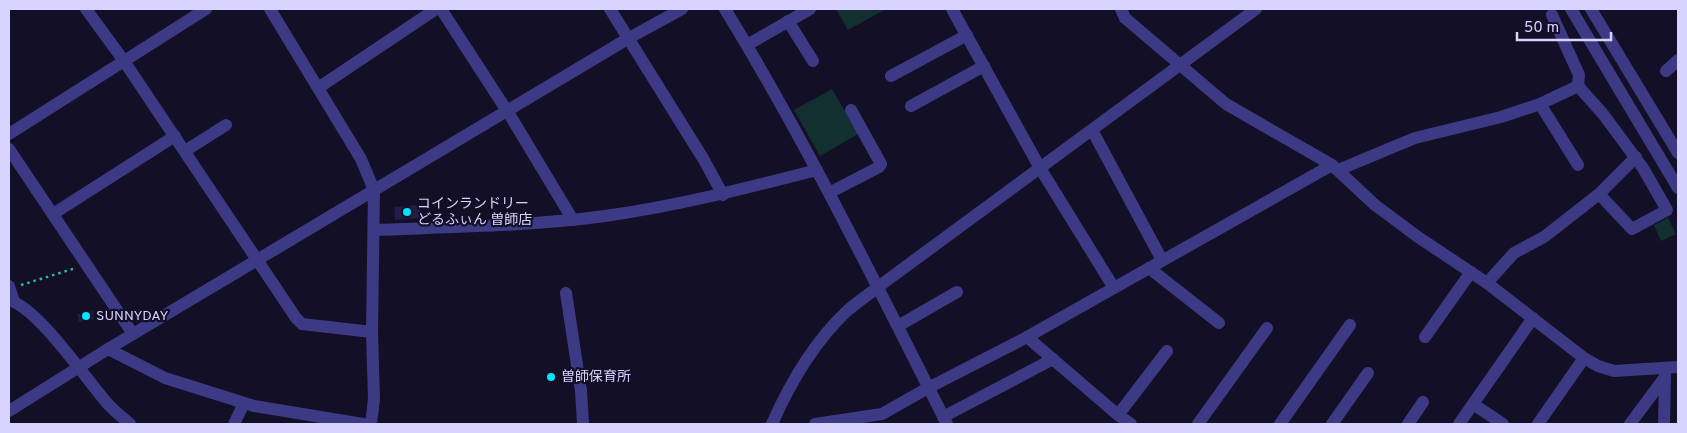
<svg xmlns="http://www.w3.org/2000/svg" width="1687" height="433" viewBox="0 0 1687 433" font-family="Overpass,'Noto Sans JP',sans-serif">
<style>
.green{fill:#12302f}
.building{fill:#241b47}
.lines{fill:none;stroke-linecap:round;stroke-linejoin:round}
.path{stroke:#2fb8b0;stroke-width:2.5;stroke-dasharray:2.5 4;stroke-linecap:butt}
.minor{stroke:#3d3a85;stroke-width:12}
.tertiary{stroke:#3d3a85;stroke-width:12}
.poi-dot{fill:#00e5ff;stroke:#130f26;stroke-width:2}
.labels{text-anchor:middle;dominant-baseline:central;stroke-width:4.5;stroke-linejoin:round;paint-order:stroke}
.poi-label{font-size:14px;fill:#d9d4ff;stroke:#130f26;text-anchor:start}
</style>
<rect width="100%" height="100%" fill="#130f26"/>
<g class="green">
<polygon points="836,9 886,9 848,30"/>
<polygon points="832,89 858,134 820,156 794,110"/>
<polygon points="1668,218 1676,234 1661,241 1654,225"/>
</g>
<g class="building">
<polygon points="420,205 420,218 395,220 394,207"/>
<polygon points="93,311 94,319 79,322 77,314"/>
</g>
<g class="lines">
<polyline class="path" points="21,285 76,268"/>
<g class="minor">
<polyline points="86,9 124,61 296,318 302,324 372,332"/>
<polyline points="270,9 361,159 374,190 372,332 374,399 371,424"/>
<polyline points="441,9 511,117 573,220"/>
<polyline points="610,9 704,160 723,195"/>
<path d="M725 9C807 143 876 284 947 424"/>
<polyline points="952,9 1040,168 1114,288"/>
<polyline points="1121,9 1125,18 1226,104 1332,165 1375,205 1418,237 1487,283 1584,358 1598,366 1614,371 1678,367"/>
<polyline points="788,21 813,61"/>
<polyline points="747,45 810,9"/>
<polyline points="1666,71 1678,60"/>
<polyline points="891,76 967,35"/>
<polyline points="1578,86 1603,114 1643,168 1667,210 1632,229 1599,194"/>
<polyline points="318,88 436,9"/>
<polyline points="1540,104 1578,165"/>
<polyline points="911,106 984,66"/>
<polyline points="1092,130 1162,260"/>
<polyline points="9,134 206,9"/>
<polyline points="9,149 133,334"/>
<polyline points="185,151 226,125"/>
<polyline points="1338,170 1415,138 1501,117 1540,104 1578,86 1579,75 1552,15"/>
<polyline points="829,193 879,167 881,164 851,110"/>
<polyline points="53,214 175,136"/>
<path d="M374 230C450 227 531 226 605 216 677 206 747 188 817 170"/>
<polyline points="1149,268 1219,323"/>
<polyline points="1487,283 1514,253 1544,237 1599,194 1636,157"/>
<polyline points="9,286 14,302"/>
<polyline points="566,293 581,391 583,424"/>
<path d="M9 300C38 308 86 379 107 403 114 411 122 417 130 424"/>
<polyline points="898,326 957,292"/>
<polyline points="1027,337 1118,415 1131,424"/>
<polyline points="1425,337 1471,272"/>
<polyline points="108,349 165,378 254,406 363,424"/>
<polyline points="1473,404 1503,424"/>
<polyline points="1118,415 1167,351"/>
<polyline points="943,417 1053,359"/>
<polyline points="234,424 244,403"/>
<polyline points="815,424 882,414 928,388 1027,337 1332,165"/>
<polyline points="1198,424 1267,328"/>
<polyline points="1280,424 1350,325"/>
<polyline points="1332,424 1368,373"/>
<polyline points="1408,424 1423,402"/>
<polyline points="1459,424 1533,318"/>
<polyline points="1538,424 1584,358"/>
<polyline points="1630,424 1665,377"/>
<polyline points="1664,424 1665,376"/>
</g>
<g class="tertiary">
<polyline points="1571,9 1678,188"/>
<polyline points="1591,9 1678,153"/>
<polyline points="9,411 108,349 629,38 682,9"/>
<path d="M772 424C790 383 814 342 847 311 857 302 868 295 878 287L1256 9"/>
</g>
</g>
<g class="poi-dot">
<circle cx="407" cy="212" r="5"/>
<circle cx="86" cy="316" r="5"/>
<circle cx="551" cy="377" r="5"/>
</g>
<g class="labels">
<g class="poi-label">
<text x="417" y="204">コインランドリー<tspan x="417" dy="16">どるふぃん 曽師店</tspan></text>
<text x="96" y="316">SUNNYDAY</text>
<text x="561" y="377">曽師保育所</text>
</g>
</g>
<rect width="1687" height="433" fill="none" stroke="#d9d4ff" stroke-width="20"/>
<path d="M1517 32v8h94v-8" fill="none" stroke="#d9d4ff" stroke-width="2.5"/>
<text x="1524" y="32" font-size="15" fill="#d9d4ff" stroke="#130f26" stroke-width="4" paint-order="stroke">50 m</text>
</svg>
